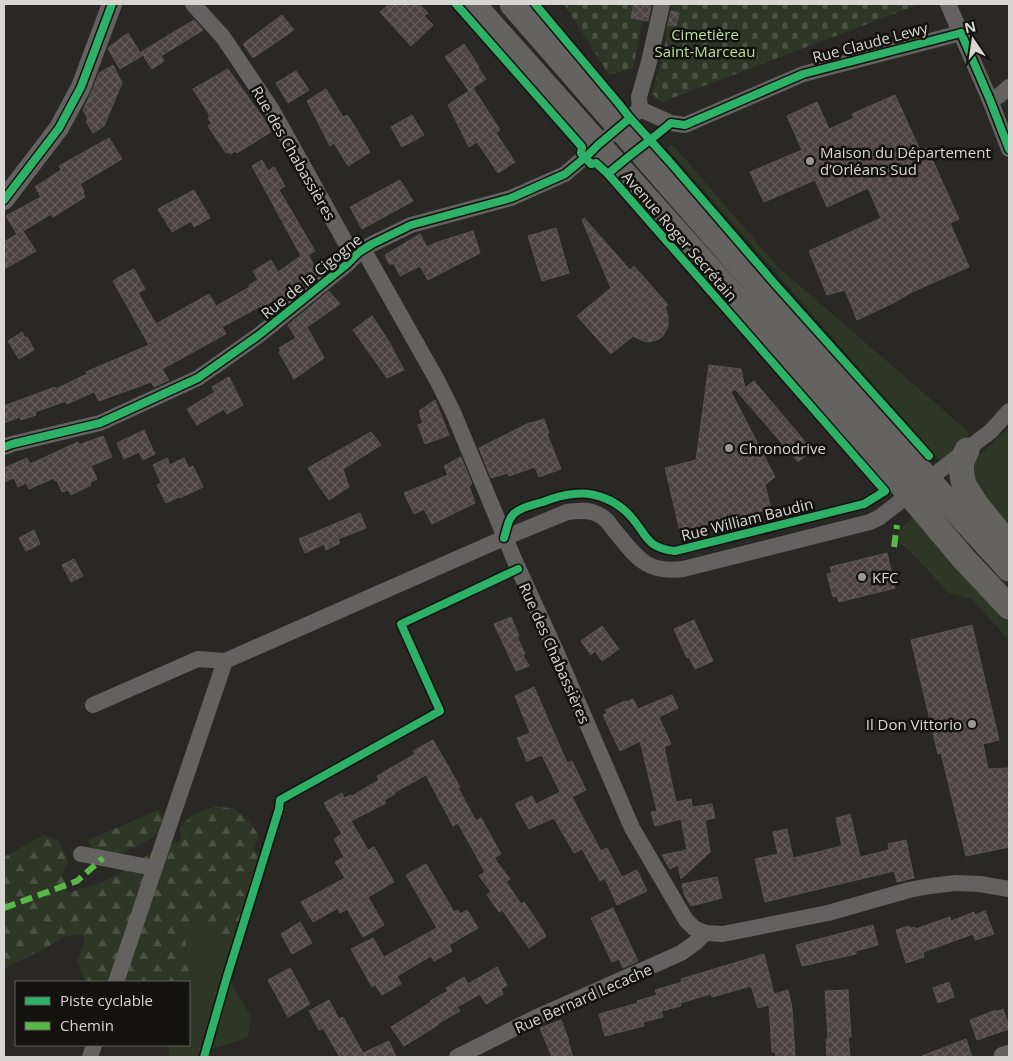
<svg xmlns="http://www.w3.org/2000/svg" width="1013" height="1061" viewBox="0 0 1013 1061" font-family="'Open Sans',sans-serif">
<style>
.green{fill:#2e3725}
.forest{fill:url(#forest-firs)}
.cemetery{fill:url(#cemetery-stones)}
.building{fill:url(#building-cross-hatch);stroke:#575452}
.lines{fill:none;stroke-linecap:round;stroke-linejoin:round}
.minor{stroke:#646260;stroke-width:16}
.tertiary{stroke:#646260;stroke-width:20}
.primary{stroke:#646360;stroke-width:25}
.quiet{stroke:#58b947;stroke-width:6;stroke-dasharray:12 6;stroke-linecap:butt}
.cycleway-casing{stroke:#13120e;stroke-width:11}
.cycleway{stroke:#2db169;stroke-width:8}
.poi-dot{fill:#9a9994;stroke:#13120e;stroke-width:2}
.labels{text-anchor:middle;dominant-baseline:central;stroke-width:5;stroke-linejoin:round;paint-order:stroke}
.park-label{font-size:15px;fill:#bedda1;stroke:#13120e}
.street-label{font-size:15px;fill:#d7d6d1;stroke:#13120e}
.poi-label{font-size:15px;fill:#d7d6d1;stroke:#13120e;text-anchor:start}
</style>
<defs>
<pattern id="forest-firs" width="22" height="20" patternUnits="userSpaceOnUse" patternTransform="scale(1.25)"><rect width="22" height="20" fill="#2e3725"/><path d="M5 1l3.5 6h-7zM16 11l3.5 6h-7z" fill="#4c5344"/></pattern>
<pattern id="cemetery-stones" width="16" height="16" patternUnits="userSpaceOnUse" patternTransform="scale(1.25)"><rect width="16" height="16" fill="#2e3725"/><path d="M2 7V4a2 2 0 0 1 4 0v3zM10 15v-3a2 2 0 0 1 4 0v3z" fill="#4c5344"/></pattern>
<pattern id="building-cross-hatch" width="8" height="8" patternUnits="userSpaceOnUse" patternTransform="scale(1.25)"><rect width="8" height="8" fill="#4b4340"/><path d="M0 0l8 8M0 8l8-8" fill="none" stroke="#645d5b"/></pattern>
</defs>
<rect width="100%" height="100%" fill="#292824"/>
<g class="green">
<polygon points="672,144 778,267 970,433 941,462 667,148"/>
<polygon points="1009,428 1009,532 970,477 975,459"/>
<polygon points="916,516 957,565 1009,621 1009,647 1007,638 972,599 949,593 907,548 899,543 899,529"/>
<polygon points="194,923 207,930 218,943 242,941 230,980 251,1017 247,1038 209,1050 207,1057 170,1057 168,1045 189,1045 189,992 192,988 184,930"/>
</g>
<g class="forest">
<polygon points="216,806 234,809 249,821 259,836 253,851 268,856 242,941 218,943 207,930 194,923 184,930 192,988 189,992 189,982 85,982 77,961 85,940 82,934 64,937 46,948 7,967 4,968 4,857 44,835 59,841 68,861 62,875 68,893 103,882 132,866 156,849 181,841 180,827 192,815"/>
<polygon points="159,810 167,828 138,846 104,861 92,848 88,840"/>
</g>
<g class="cemetery">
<polygon points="564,4 646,4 633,68 609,75"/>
<polygon points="672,4 920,4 662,102 652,94 664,51 667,25"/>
</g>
<g class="building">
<polygon points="389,4 419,4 428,13 424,16 433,25 411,46 380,12"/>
<polygon points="634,4 640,4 651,6 648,21 631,18"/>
<polygon points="671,11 679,13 676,26 668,25"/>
<polygon points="282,15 294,30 253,58 243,44"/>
<polygon points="194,20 203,30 161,56 164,61 152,69 141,52"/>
<polygon points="128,33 142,56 120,69 108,49 109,47"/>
<polygon points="464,44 479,67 478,68 486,79 473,88 500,130 496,133 515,162 498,173 477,142 469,147 448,105 469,91 445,57"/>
<polygon points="113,65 122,83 104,126 93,133 86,121 88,119 83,110 92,91 99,73"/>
<polygon points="228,69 264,119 271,132 237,153 236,151 230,154 229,152 226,153 208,126 212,124 208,118 210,116 193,89"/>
<polygon points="296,71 309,90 288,103 276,83"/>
<polygon points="326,89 343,117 347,115 352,122 370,152 348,166 334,143 330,146 307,101"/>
<polygon points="895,95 920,150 927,148 959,219 950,223 969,267 912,292 895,302 857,320 845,290 827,295 809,251 881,218 868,188 827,207 815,180 764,202 750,172 802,150 787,116 817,102 829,129 854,118 852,114"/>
<polygon points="412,115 424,135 402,147 391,127"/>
<polygon points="109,138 122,159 80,184 84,191 83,193 85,197 53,217 51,214 23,231 36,251 4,269 4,242 17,234 6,216 41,197 35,187 61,170 59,166"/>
<polygon points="262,160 268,171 274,167 285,186 279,190 315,251 308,255 319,274 266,316 261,306 222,327 226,334 162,369 169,380 154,387 151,382 99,401 94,392 67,404 66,401 35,412 36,415 21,420 20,417 4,423 4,406 55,387 56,389 87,374 86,372 149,345 113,281 124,274 134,269 145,289 138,293 156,324 209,294 216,306 250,287 249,285 258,280 253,271 271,260 278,272 301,256 252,166"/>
<polygon points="400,180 413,201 362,229 350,207"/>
<polygon points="194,190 210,218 194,227 191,221 172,232 158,209"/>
<polygon points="584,218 630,270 634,266 668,305 665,307 668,317 668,326 663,336 659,339 652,341 648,342 641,340 633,336 611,354 577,316 611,288 582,220"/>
<polygon points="556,228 569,273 542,281 528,236"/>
<polygon points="473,231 480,253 428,280 420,266 400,276 394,264 389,264 385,255 420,234 427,247 438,242"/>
<polygon points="329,291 340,304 307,327 324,358 294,379 279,352 281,351 279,348 296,338 288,325"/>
<polygon points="372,316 388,340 404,370 387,378 353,330"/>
<polygon points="22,332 25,338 27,337 34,350 19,359 8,341"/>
<polygon points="709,365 741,369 745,388 754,381 812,450 798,462 735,389 731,392 775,477 765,485 771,509 680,531 665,468 696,460"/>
<polygon points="229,377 243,405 227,414 224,409 197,425 187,409 215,392 212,387"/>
<polygon points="435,400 449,435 425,444 418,425 423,423 419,411"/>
<polygon points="544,419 549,433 547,434 561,469 539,477 535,467 509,476 508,473 491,478 479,448 531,422 531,423"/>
<polygon points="144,430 155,454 143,460 139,452 124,459 117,443"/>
<polygon points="371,432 381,445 343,469 349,487 329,500 321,489 308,468"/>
<polygon points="103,436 112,457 91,466 97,479 90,482 91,485 71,495 68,490 62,492 57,481 55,481 54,478 29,489 26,483 18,487 14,478 4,482 4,468 27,458 30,464 78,442 79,445"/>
<polygon points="461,457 472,484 469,486 475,503 432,524 424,509 414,514 404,493 448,475 444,466"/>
<polygon points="167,458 170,465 184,458 189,468 193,466 203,487 180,498 179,497 166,503 157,485 161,483 153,465"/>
<polygon points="360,513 366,528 338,539 340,543 326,550 324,544 305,553 299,539"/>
<polygon points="34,530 40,544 26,551 19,538"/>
<polygon points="887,553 895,588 839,602 837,596 833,597 827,574 832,573 830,567"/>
<polygon points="74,559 83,576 71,582 62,565"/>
<polygon points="511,617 519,636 517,637 525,654 523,655 529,666 516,671 494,624"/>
<polygon points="694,620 713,661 695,669 689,657 687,658 674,629"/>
<polygon points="972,625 999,740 983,744 988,769 1009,768 1009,847 966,856 941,753 938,754 911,640"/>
<polygon points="602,626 619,649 602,661 595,651 591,655 581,641"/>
<polygon points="534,687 567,763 572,761 586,790 572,797 601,851 607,848 622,877 637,870 647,891 617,905 605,878 600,881 582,849 574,853 554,818 529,829 515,804 532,796 536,804 560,792 542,755 527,761 517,738 530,733 515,696"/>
<polygon points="672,695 678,708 659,717 671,744 664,747 676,802 691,799 692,807 712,804 715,818 705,820 710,852 681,879 678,865 670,869 662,855 687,850 681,819 655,826 651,812 657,811 640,741 620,751 603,715 607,713 605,710 625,701 626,702 633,699 638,709"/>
<polygon points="433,740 460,787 458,788 476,821 481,818 501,854 494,858 510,879 506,882 521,904 524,902 539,924 546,936 529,948 502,910 499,912 487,895 491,892 479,876 485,872 458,823 453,826 426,775 395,792 395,794 384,800 386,803 351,821 368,850 374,847 394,882 368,897 384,925 363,937 347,909 340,913 338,908 313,922 301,902 345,878 335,862 344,857 334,839 342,834 324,803 342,793 344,798 351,795 352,796 379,780 377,776 415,754 413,751"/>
<polygon points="850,814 860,857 889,850 888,844 906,840 914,878 897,882 894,871 765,902 755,859 778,854 773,832 787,829 793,858 842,846 836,818"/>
<polygon points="426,864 454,912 458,910 460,914 467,910 478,928 449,945 452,951 434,961 431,956 397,976 401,984 382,995 375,985 372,987 351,949 373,938 384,957 437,928 406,875"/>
<polygon points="717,877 722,898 691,906 684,894 682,884"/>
<polygon points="613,908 638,961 623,968 619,959 612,962 591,918"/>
<polygon points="985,911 994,934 975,940 973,934 923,952 924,957 906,963 896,930 909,926 910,928 915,927 915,929 950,917 951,921 974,912 975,915"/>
<polygon points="300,922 312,943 292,954 281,934"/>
<polygon points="873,925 878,945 856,951 856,954 802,966 796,945"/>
<polygon points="764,954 774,994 788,990 792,1008 795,1057 776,1057 775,1052 772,1052 769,1005 758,1008 751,986 712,997 711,994 680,1003 681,1006 661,1011 663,1017 643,1022 644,1026 605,1036 599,1014 638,1003 637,1001 657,995 655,990 682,982 681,979"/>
<polygon points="497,967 507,985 501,989 503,994 486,1004 480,994 457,1007 460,1011 437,1024 438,1025 404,1046 391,1027 431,1002 430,1001 448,991 446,988 464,977 468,984"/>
<polygon points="290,968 310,1004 288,1017 268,980"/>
<polygon points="949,982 954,997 938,1003 933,988"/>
<polygon points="848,990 851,1037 848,1037 850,1057 827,1057 826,1039 828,1038 825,991"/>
<polygon points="329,1000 339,1019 343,1017 363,1053 389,1041 396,1057 340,1057 323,1028 319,1030 309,1011"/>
<polygon points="1003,1009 1009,1026 1009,1029 977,1040 970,1020 996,1010 996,1012"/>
<polygon points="561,1020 569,1041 568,1042 573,1057 552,1057 540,1028"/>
<polygon points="966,1039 972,1057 922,1057 922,1056"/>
</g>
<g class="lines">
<g class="minor">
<polyline points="193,4 223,37 272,110 348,247 367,256 437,380 453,412 514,559 555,649 632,828 686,920 694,928 705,933 723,934 828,913 909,890 930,886 956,883 980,884 1009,889"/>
<polyline points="948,4 990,100 1009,149"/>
<polyline points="990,100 1000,95 1009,87"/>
<polyline points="640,109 671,123 685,125 803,74 961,33"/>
<polyline points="640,109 639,97 649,62 662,4"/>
<polyline points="4,447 12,444 100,423 198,378 259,335 346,265 359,252 372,244 411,225 511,198 565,174 640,109"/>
<polyline points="93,705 198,659 225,661"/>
<polyline points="81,854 154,868"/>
<path d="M116 982 225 661 504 538 567 512C576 511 588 509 597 514 605 517 609 523 614 530 636 556 645 574 683 569L870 522 880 517 991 431 1009 411"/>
<polyline points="1002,1055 1009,1053"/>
<polyline points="90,1057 94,1045"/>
<polyline points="457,1057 537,1017 681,953 695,943 705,933"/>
</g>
<polyline class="tertiary" points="4,200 59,128 81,87 112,4"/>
<g class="primary">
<polyline points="473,4 894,476 963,558 1009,607"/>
<path d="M512 4C595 100 679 196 763 292 844 385 925 478 1009 569"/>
<polyline points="967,450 961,464 962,475 964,485 976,504 1009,545"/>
</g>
<g class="quiet">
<polyline points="894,547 897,525"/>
<polyline points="4,908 77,881 103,858"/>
</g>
<defs>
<g id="cycleway">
<path d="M456 4 582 147 581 153 591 164 596 163 608 174 885 491 864 504 675 551C647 548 648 537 632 518 618 501 595 491 573 494 563 495 553 498 543 502 533 505 515 508 510 519 507 525 506 532 504 538"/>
<polyline points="535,4 619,104 630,118 669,161 775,284 929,456"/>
<polyline points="961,33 990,100 1009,149"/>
<path d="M608 174C628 156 650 141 671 123L685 125 803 74 961 33"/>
<polyline points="4,200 59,128 81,87 112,4"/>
<polyline points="4,447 12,444 100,423 198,378 259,335 346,265 359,252 372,244 411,225 511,198 565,174 588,155 598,145 630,118"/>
<polyline points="204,1057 226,980 279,809 280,800 440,711 401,624 518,569"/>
</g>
</defs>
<use href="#cycleway" class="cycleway-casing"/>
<use href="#cycleway" class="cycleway"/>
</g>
<g class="poi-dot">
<circle cx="810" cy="161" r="5"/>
<circle cx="729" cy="448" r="5"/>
<circle cx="862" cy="577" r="5"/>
<circle cx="972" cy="724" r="5"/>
</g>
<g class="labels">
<g class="park-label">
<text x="705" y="34">Cimetière<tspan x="705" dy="17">Saint-Marceau</tspan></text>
</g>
<g class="street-label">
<text transform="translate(870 42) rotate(-15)">Rue Claude Lewy</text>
<text transform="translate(294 153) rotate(60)">Rue des Chabassières</text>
<text transform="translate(680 236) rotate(49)">Avenue Roger Secrétain</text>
<text transform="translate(311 276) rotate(-39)">Rue de la Cigogne</text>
<text transform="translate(747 519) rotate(-14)">Rue William Baudin</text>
<text transform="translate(555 653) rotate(66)">Rue des Chabassières</text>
<text transform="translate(583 998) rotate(-24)">Rue Bernard Lecache</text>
</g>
<g class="poi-label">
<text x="820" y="152">Maison du Département<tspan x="820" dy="17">d’Orléans Sud</tspan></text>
<text x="739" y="448">Chronodrive</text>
<text x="872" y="577">KFC</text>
<text x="962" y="724" text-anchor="end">Il Don Vittorio</text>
</g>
</g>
<rect width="1013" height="1061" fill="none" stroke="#d7d6d1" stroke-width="10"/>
<rect x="15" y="981" width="175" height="65" fill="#13120e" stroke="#61605c"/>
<rect x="25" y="997" width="25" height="8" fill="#2db169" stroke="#61605c"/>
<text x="60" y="1006" font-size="15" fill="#d7d6d1">Piste cyclable</text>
<rect x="25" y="1022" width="25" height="8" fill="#58b947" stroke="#61605c"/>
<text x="60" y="1031" font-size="15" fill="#d7d6d1">Chemin</text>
<g transform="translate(973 40) rotate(347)" stroke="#13120e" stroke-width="4" paint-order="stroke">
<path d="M0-4L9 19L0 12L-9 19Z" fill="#d7d6d1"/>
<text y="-8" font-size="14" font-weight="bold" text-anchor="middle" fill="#d7d6d1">N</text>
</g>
</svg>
